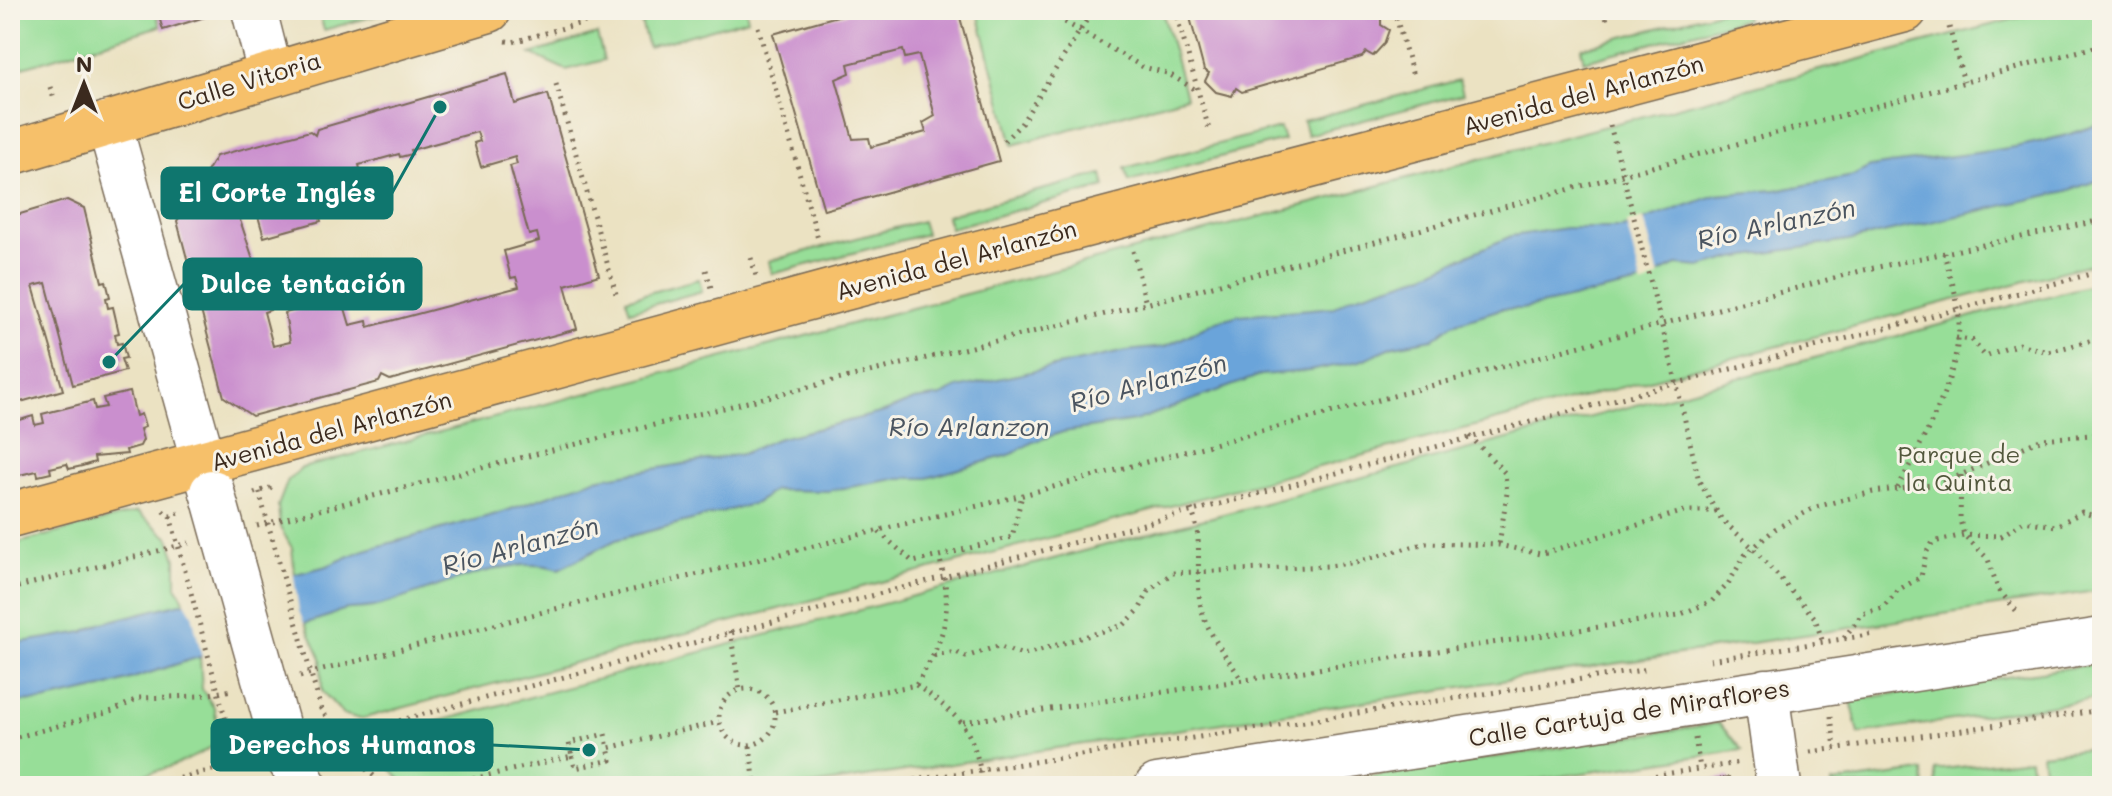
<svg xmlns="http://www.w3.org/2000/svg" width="2112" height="796" viewBox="0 0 2112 796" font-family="Mali,sans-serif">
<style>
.green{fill:#97de98;stroke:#69845b;stroke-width:2}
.water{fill:#6aa4da;stroke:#52677c;stroke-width:2}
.pier{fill:#ebe2c2}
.building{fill:#ca8fce;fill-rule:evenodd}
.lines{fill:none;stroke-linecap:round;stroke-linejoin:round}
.minor-casing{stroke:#796a57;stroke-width:47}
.highway-casing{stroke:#796a57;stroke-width:47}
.path{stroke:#796a57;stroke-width:5;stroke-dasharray:2 6;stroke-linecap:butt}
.minor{stroke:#fff;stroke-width:44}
.highway{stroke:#f6c06b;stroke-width:44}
.minor-bridge-casing{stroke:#796a57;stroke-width:47;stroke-linecap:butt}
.path-bridge{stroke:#796a57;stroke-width:5;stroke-dasharray:2 6;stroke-linecap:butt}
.minor-bridge{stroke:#fff;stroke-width:44}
.labels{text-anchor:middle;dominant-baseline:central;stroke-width:6;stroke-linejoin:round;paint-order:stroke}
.street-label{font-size:24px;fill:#3b2a1e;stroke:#f7f3e8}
.park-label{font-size:24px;fill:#52573c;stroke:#f7f3e8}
.water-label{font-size:26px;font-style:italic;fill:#4b5560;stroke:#f7f3e8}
.leader{fill:none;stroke:#0f766e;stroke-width:3}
.callout-dot{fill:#0f766e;stroke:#f7f3e8;stroke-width:3}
.callout{fill:#0f766e;stroke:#0f766e;stroke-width:3}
.callout-label{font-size:26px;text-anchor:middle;font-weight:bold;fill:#fff}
</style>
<rect width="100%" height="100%" fill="#f7f3e8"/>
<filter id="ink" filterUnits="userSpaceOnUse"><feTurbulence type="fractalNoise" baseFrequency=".0125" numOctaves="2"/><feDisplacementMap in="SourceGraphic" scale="16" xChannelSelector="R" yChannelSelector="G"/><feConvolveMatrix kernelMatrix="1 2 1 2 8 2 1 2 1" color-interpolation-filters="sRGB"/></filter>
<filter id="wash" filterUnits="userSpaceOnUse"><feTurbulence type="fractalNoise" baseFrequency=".006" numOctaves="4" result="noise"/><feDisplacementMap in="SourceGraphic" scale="32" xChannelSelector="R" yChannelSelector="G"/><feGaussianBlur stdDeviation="1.8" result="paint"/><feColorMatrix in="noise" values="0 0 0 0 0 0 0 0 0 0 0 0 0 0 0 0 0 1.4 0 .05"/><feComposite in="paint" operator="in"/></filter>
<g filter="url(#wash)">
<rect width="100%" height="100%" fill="#ebe2c2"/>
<g class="green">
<polygon points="10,10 155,10 160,26 10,71"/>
<polygon points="340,10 396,10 324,30 320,16"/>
<polygon points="684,10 746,10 748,19 648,47 641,22"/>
<polygon points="977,10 1162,10 1186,97 1013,145"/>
<polygon points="1725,10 1744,10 1746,19 1584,61 1581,48"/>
<polygon points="2048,10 2102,10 2102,261 360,719 343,714 322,691 321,658 299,611 292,548 280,527 278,506 288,480 302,468"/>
<polygon points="597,34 604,60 566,70 531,54"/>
<polygon points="1459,80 1463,94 1307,135 1303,121"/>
<polygon points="1280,128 1284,140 1129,181 1125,168"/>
<polygon points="1102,174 1105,187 950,228 946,215"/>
<polygon points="922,221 926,234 772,274 769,261"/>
<polygon points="699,279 702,291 630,311 626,299"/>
<polygon points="2102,282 2102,590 806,786 407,786 364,741"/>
<path d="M137 512 169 538 176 559V586L192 614 199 641 202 689 214 708 218 727 213 746C153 784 78 786 10 786V545Z"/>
<polygon points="2102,663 2102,698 1859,734 1851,700"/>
<polygon points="1719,723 1742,750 1493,786 1307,786"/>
<polygon points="2102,747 2102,786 2046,786 2042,754"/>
<polygon points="2030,759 2033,786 1937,786 1935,770"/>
<polygon points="1923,771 1924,786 1832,786 1832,783"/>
</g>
<path class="water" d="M2102 123V179L2067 191 1848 241 1734 258 1700 267 1677 265 1637 284 1522 309H1501L1453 324 1433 339 1394 346 1360 361 1309 371 1261 375 1135 421 1063 432 1033 442 1012 454 927 478H900L828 491 774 490 756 503 616 540 559 569C503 552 428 594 373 607 358 610 345 606 332 615L102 688 43 701 10 702V644L83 632 102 623 327 566 361 551 500 513 595 479 742 454 776 439 884 412 914 400 941 396 957 388 1126 351 1164 347 1217 321 1239 315 1334 307 1351 297 1420 276 1511 236 1566 228H1622L1716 195 1785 189 1853 176 1870 167C1947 155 2029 152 2102 123Z"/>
<g class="pier">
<polygon points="1644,219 1659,276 1642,286 1626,223"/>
<polygon points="293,569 299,611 306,628 269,643 202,658 192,614 184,600"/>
</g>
<g id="blocks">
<g class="building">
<polygon points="157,10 206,10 208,16 163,30"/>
<path d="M859 10H958L999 161 824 210 773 34ZM903 50 905 58 919 55 935 116 923 123 926 132 871 147 869 138 853 139 836 79 850 73 848 64Z"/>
<polygon points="1188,10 1254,10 1256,16 1264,19 1296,10 1381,10 1381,25 1389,30 1384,44 1373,56 1366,52 1362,57 1242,92 1236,88 1232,96 1216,92 1205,81 1209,73 1204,70"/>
<path d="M507 74 515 104 548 94 599 275 565 285 577 329 390 380 382 376 379 382 252 416 224 397 177 221 192 198H197L195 194 205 176 210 177 207 172 216 156 310 131 315 135 317 129ZM477 132 480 141 474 143 481 167 515 157 517 164 510 166 529 235 537 233 539 241 504 251 511 278 516 277 519 287 368 327 367 321 350 325 342 298 285 313 290 342 273 346 264 312 270 310 238 214 256 209 264 237 321 221 314 194 331 189 327 174 360 169 359 165 399 154 400 157 412 154 411 150Z"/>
<polygon points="67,200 84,208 102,282 106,281 110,297 106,298 108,308 113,307 119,333 115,334 117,344 122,343 126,358 121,359 125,371 73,385 46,283 33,286 63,390 17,403 10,380 10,217"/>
<polygon points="130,392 136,416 141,414 145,427 140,429 143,440 140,446 126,450 127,454 94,457 95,462 82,466 69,469 67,464 50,468 51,473 38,476 37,471 19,475 10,442 10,423 33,416 35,425 44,423 42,414 93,401 95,409 106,407 103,398"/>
<polygon points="1729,777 1731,786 1699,786 1699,781"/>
</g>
</g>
</g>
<g filter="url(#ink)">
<use href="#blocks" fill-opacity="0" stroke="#796a57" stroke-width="2"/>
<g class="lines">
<defs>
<g id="minor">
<polyline points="254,10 270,73"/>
<polyline points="109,123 212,492"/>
<polyline points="1766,691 1779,786"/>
<polyline points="281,739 284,751 305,786"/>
<polyline points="1157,786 2102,640"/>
</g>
<g id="highway">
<polyline points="10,153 489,10"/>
<polyline points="10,515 841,289 1905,10"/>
</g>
</defs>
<use href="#minor" class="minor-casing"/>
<use href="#highway" class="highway-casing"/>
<g class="path">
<polyline points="1044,10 1143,67 1167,73 1198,91"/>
<polyline points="1175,10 1210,133"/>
<polyline points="1394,10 1413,76"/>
<polyline points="1604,10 1608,24"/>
<polyline points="758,27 818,239"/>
<polyline points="1949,27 1964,82"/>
<polyline points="506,41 513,42 628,10"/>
<polyline points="556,84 616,294"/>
<polyline points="50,87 55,102"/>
<polyline points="1004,141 1021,124 1093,10"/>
<polyline points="1133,251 1146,304"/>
<polyline points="751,258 756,276"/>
<polyline points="706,270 711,288"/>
<polyline points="1956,338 1972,340 1985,356 2019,344 2048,352 2097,339 2102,341"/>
<polyline points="1674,373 1699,481 1722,520 1753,548 1815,618 1823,643"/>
<polyline points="1470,436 1505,473 1507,493 1499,545"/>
<polyline points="1961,475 1960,520 1964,535 1988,559 1998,589 2019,614"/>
<path d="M1898 488C1923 438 1960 378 1959 320 1959 299 1949 274 1944 253"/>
<polyline points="254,493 270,488 273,483"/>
<path d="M1191 509C1204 539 1195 570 1200 602 1204 630 1227 657 1242 680"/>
<polyline points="163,511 170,516 182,512"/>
<polyline points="257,526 520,458 1146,304 2102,45"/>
<polyline points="879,532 913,562 939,556"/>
<polyline points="10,589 189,543"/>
<polyline points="730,631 740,690"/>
<polyline points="1844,638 1862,614 1883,608 1898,590 1921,577 1926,553 1933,542 1964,535 2001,536 2024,521 2056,526 2082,512 2102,519"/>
<polyline points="934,656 956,652 966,657 998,646 1023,655 1124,625 1139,610 1149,591 1172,573 1329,566 1357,562 1426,543 1499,545 1540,554 1685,511 1716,511"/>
<polyline points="1710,660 1874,634"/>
<polyline points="300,676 547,611 1023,495 1864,270 2102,220"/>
<path d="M916 685C962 719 973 726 983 785"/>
<circle cx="747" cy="717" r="28"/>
<path d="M775 712 916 685C946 637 954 611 939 556L1012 537 1022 495"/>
<polyline points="1831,716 1835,748"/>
<polyline points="963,722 1679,615 1712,601 1728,584 1745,555 1775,529 1816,507 1873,492 1940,484 2042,439 2102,434"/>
<polyline points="332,725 357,761 385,786"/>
<polyline points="1695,738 1700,768"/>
<polyline points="10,739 113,711 139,698 199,696 232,690"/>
<polyline points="322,741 2102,271"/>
<polyline points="750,746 755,786"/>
<polyline points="1810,752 2102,710"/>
<polyline points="572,756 575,768 611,760 608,748"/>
<polyline points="149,786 248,761"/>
<polyline points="442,786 572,756 569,743 605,734 608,748 719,722"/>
<polyline points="875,786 1649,669"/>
<polyline points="1584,786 1739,763"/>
</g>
<use href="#minor" class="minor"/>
<use href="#highway" class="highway"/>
<defs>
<polyline id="minor-bridge" points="212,492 281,739"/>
</defs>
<use href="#minor-bridge" class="minor-bridge-casing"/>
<g class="path-bridge">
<polyline points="1610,125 1674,373"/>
<polyline points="259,492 321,709 332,725"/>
<polyline points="170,516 234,750"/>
</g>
<use href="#minor-bridge" class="minor-bridge"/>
</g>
</g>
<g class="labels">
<g class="street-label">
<text transform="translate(249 80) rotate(-17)">Calle Vitoria</text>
<text transform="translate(1583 94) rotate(-15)">Avenida del Arlanzón</text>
<text transform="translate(956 259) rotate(-15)">Avenida del Arlanzón</text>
<text transform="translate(331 430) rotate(-15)">Avenida del Arlanzón</text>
<text transform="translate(1629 712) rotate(-9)">Calle Cartuja de Miraflores</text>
</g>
<g class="park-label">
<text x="1959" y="453">Parque de<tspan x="1959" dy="28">la Quinta</tspan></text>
</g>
<g class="water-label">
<text transform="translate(1776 223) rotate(-12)">Río Arlanzón</text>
<text transform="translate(1148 382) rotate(-15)">Río Arlanzón</text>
<text x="969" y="426">Río Arlanzon</text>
<text transform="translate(520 545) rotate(-15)">Río Arlanzón</text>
</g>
</g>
<path class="leader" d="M440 107L392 193M109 362L184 284M589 750L492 745"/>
<g class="callout-dot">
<circle cx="440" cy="107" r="8"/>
<circle cx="109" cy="362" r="8"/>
<circle cx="589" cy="750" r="8"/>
</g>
<g class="callout">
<rect x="162" y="168" width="230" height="50" rx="8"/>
<rect x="184" y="259" width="237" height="50" rx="8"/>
<rect x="212" y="720" width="280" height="50" rx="8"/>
</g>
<g class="callout-label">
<text x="277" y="202">El Corte Inglés</text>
<text x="303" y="293">Dulce tentación</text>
<text x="352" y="754">Derechos Humanos</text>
</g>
<rect width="2112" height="796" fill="none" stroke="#f7f3e8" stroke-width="40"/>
<g transform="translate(84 84)" stroke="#f7f3e8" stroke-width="6" paint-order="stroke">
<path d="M0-6L14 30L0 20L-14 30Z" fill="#3b2a1e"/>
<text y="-12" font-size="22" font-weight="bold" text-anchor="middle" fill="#3b2a1e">N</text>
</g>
</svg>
